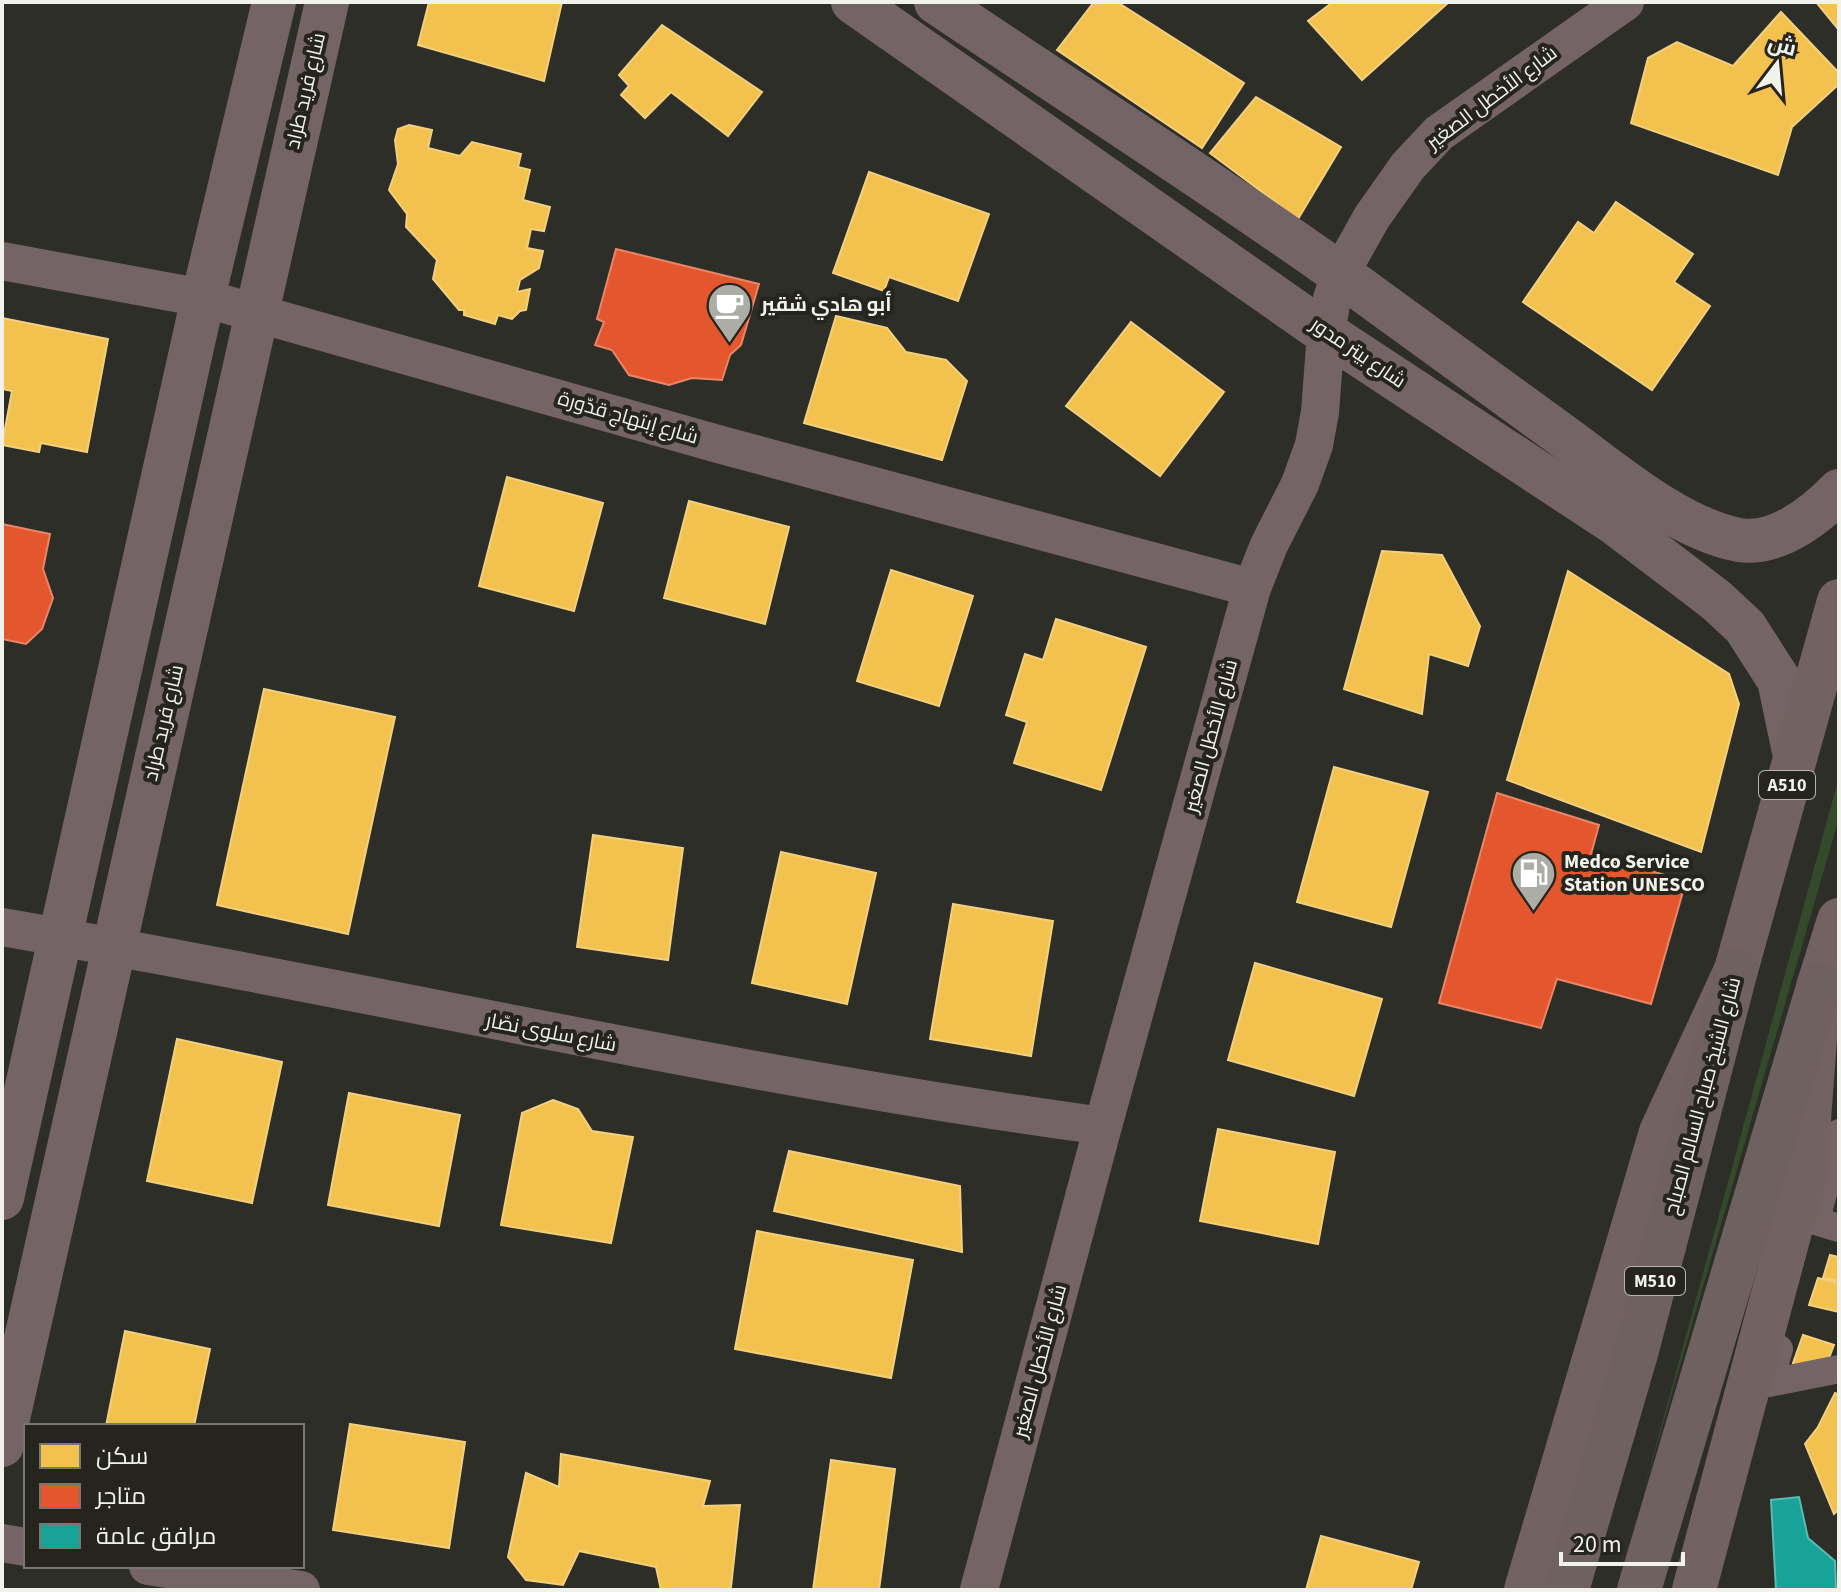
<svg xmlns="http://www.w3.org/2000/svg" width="1841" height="1592" viewBox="0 0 1841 1592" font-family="'Source Sans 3',Cairo,sans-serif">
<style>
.green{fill:#344b2b}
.homes{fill:#f2c14e;stroke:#f2d07e;stroke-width:2}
.shops{fill:#e4572e;stroke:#e88667;stroke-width:2}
.public{fill:#17a398;stroke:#59bbb2;stroke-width:2}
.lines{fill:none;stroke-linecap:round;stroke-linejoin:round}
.pedestrian{stroke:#756465;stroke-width:28}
.minor{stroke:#756465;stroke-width:38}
.tertiary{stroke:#756465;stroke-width:44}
.trunk{stroke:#726262;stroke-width:44}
.motorway{stroke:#6e6160;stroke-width:44}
.labels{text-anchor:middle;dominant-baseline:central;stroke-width:8;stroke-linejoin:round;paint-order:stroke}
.shield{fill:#26251d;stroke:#b5b4af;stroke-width:2}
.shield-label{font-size:18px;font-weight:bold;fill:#f2f2ed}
.street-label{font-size:20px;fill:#f2f2ed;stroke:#26251d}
.poi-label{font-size:20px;font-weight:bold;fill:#f2f2ed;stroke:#26251d;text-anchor:start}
</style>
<rect width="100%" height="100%" fill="#2e2e29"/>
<polygon class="green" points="1839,777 1839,818 1641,1500"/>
<g class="homes">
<polygon points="429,2 562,2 544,81 418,45"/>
<polygon points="1094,2 1117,2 1244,83 1202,148 1057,50"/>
<polygon points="1333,2 1449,2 1362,80 1308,21"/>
<polygon points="1816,2 1839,2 1839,28 1838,29"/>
<polygon points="1781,12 1839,73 1839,84 1792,127 1778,175 1631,123 1648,58 1677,42 1733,66"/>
<polygon points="662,25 762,92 728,136 671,92 645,118 621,95 629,86 619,75"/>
<polygon points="1256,97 1341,147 1298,219 1210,153"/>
<polygon points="409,125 432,130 428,148 460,156 472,142 521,154 518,167 530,170 523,200 550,207 544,231 531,229 527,248 543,251 539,268 520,280 517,292 530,289 526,310 520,311 512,319 498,315 495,324 464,315 464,310 459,310 433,279 437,260 406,227 407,214 389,190 398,164 395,140 398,129"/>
<polygon points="869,172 989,214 958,301 889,277 884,291 833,273"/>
<polygon points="1616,202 1693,254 1674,282 1710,306 1652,390 1523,302 1578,222 1594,233"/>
<polygon points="836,316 887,328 906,352 946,360 967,381 942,460 804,423"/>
<polygon points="2,318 108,339 87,452 41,443 39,452 2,445 12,391 2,389"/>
<polygon points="1131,322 1224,392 1160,476 1066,406"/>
<polygon points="507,477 603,503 574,611 479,586"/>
<polygon points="689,501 789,527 765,624 664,598"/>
<polygon points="1382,551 1442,555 1480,626 1468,666 1429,654 1422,714 1344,689"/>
<polygon points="891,570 973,596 939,706 857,681"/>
<polygon points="1568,571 1729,674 1739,704 1701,852 1507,780"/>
<polygon points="1056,619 1146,647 1101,790 1014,763 1027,722 1006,715 1025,654 1043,660"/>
<polygon points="264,689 395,717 348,934 217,905"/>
<polygon points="1334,767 1428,792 1391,927 1297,902"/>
<polygon points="593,835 683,848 668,960 577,947"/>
<polygon points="781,852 876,873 847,1004 752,983"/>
<polygon points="953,904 1053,921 1031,1056 930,1039"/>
<polygon points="1255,963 1382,999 1354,1096 1228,1060"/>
<polygon points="177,1039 282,1062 252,1203 147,1181"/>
<polygon points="349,1093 460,1115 439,1226 328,1205"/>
<polygon points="553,1100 578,1109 592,1131 633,1137 611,1243 501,1225 522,1113"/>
<polygon points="1218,1129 1335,1152 1318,1244 1200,1221"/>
<polygon points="789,1151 960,1186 962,1252 774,1211"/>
<polygon points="757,1231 913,1260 891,1378 735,1349"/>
<polygon points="1830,1255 1839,1257 1839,1281 1823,1278"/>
<polygon points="1818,1278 1839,1283 1839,1312 1809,1305"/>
<polygon points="125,1331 210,1349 194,1426 106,1426"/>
<polygon points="1803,1335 1834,1345 1824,1371 1793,1363"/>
<polygon points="1835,1393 1839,1395 1839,1509 1834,1514 1805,1444 1818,1427"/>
<polygon points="350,1424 465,1442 449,1548 333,1530"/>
<polygon points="561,1454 710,1481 703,1506 740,1505 731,1587 724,1590 661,1590 656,1567 579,1551 563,1585 526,1580 508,1557 526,1473 559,1487"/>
<polygon points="831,1460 895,1469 879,1590 813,1590"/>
<polygon points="1321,1536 1419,1562 1411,1590 1306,1590"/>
</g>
<g class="shops">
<polygon points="616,249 759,284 741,345 730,355 722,380 692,378 669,385 629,375 612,350 595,345 604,322 597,319"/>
<polygon points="2,524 50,534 43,569 53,598 42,629 26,644 2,639"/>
<polygon points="1497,793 1599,825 1591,854 1686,881 1651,1004 1557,979 1541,1028 1439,1003"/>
</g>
<polygon class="public" points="1799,1497 1808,1538 1835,1561 1836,1590 1776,1590 1771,1500"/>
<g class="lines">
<g class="pedestrian">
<polyline points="1817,1216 1839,1133"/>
<polyline points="1816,1221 1839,1228"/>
<polyline points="1779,1349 1769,1383 1839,1369"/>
</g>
<g class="minor">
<polyline points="2,261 203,298 718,444 1252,588"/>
<path d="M2 927C370 990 733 1076 1103 1126"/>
<polyline points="2,1543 26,1547"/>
<polyline points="148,1566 301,1590"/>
<polyline points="979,1590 1103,1126 1252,588 1269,545 1300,484 1314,445 1320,412 1326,333 1332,299 1340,274 1372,217 1408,166 1439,133 1625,2"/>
</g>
<g class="tertiary">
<polyline points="853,2 1326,333 1616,524 1716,600 1745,627 1779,680 1795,756"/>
<path d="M936 2C1071 93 1210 181 1343 276 1417 329 1490 383 1563 436 1614 473 1677 528 1739 540 1776 546 1815 516 1839 491"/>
<polyline points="2,1198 203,298 274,2"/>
<polyline points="2,1445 327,2"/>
</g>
<g class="trunk">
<polyline points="1526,1590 1661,1132 1736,970 1839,601"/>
<polyline points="1694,1590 1805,1175 1819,984 1839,920"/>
</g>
<g class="motorway">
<polyline points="1567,1590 1637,1350 1736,970"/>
<polyline points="1639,1590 1819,984"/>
</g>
</g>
<defs>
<symbol id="cafe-pin" viewBox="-11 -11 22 30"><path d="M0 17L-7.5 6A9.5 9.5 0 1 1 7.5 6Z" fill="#adada8" stroke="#26251d"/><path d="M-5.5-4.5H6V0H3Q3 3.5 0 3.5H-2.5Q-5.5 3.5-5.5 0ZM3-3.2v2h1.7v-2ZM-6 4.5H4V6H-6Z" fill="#fff"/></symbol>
<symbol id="fuel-pin" viewBox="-11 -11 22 30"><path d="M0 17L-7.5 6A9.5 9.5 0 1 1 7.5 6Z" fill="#adada8" stroke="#26251d"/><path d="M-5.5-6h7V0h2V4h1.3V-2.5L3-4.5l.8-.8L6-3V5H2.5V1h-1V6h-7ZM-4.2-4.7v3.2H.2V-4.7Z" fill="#fff"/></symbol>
</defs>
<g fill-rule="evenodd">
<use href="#cafe-pin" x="704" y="280" width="51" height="69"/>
<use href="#fuel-pin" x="1508" y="848" width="51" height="69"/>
</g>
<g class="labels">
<g class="shield">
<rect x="1759" y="771" width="56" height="28" rx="6"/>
<rect x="1625" y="1267" width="60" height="28" rx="6"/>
</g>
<g class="shield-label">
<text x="1787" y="785">A510</text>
<text x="1655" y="1281">M510</text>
</g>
<g class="street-label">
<text transform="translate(306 91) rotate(-77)">شارع فريد طراد</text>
<text transform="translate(1492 98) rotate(-37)">شارع الأخطل الصغير</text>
<text transform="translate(1358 353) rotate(34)">شارع بيتر مدور</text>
<text transform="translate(628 418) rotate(16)">شارع إبتهاج قدّورة</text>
<text transform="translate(164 723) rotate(-77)">شارع فريد طراد</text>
<text transform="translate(1211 736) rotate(-75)">شارع الأخطل الصغير</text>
<text transform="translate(551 1033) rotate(11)">شارع سلوى نصّار</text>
<text transform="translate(1703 1096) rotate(-75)">شارع الشيخ صباح السالم الصباح</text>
<text transform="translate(1040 1361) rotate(-75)">شارع الأخطل الصغير</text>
</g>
<g class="poi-label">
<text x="761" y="305">أبو هادي شقير</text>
<text x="1564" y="862">Medco Service<tspan x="1564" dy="23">Station UNESCO</tspan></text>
</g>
</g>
<rect width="1841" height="1592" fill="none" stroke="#f2f2ed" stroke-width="8"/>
<rect x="24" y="1424" width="280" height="144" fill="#26251d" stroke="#787770" stroke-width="2"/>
<rect x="40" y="1444" width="40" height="24" fill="#f2c14e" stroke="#787770" stroke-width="2"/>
<text x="96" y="1464" font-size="24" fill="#f2f2ed">سكن</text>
<rect x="40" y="1484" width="40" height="24" fill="#e4572e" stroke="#787770" stroke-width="2"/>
<text x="96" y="1504" font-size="24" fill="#f2f2ed">متاجر</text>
<rect x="40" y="1524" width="40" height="24" fill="#17a398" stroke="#787770" stroke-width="2"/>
<text x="96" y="1544" font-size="24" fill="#f2f2ed">مرافق عامة</text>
<g transform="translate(1777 64) rotate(16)" stroke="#26251d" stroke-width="6" paint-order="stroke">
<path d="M0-6L14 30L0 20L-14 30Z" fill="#f2f2ed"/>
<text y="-12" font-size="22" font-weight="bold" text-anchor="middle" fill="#f2f2ed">ش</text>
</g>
<path d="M1561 1552v12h122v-12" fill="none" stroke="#f2f2ed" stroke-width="4"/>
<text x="1573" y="1552" font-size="24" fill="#f2f2ed" stroke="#26251d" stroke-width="6" paint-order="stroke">20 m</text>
</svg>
